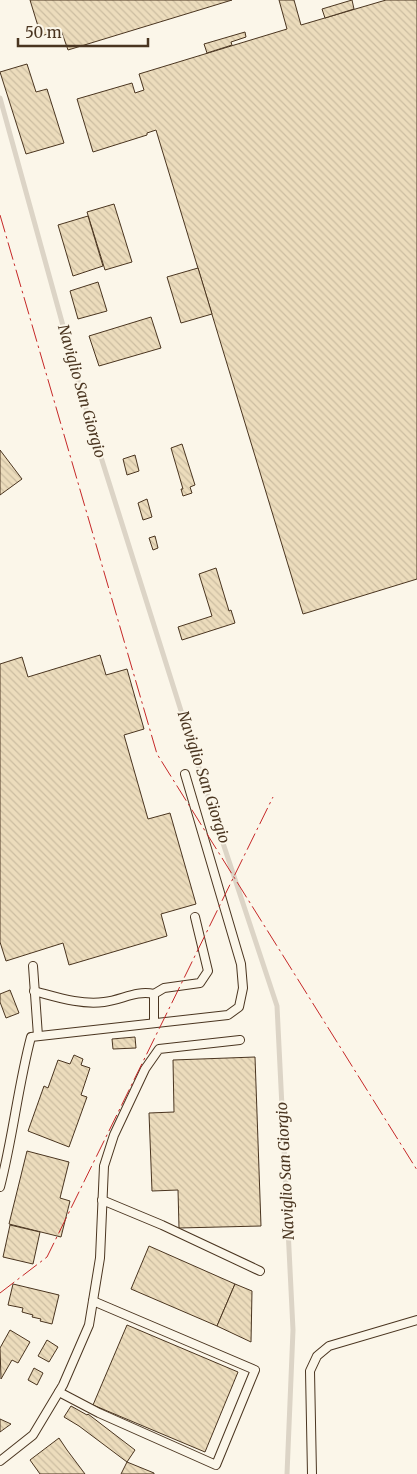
<svg xmlns="http://www.w3.org/2000/svg" width="417" height="1474" viewBox="0 0 417 1474" font-family="Merriweather,serif">
<style>
.lines{fill:none;stroke-linecap:round;stroke-linejoin:round}
.stream{stroke:#dcd4c6;stroke-width:5}
.building{fill:url(#building-back-hatch);stroke:#4a3520}
.lane-casing{stroke:#4a3520;stroke-width:10}
.lane{stroke:#fbf6e9;stroke-width:8}
.power{stroke:#c62828;stroke-width:1;stroke-dasharray:18 4 2.5 4;stroke-linecap:butt}
.labels{text-anchor:middle;dominant-baseline:central;stroke-width:4;stroke-linejoin:round;paint-order:stroke}
.water-label{font-size:15px;font-style:italic;fill:#4a3520;stroke:#fbf6e9}
</style>
<defs>
<pattern id="building-back-hatch" width="6" height="6" patternUnits="userSpaceOnUse" patternTransform="scale(1.25)"><rect width="6" height="6" fill="#ecdcbc"/><path d="M-1 5l2 2M0 0l6 6M5-1l2 2" fill="none" stroke="#ccbda1"/></pattern>
</defs>
<rect width="100%" height="100%" fill="#fbf6e9"/>
<g class="lines">
<polyline class="stream" points="0,98 88,416 218,828 277,1006 293,1330 287,1474"/>
</g>
<g class="building">
<polygon points="30,0 232,0 68,50 61,30 41,36"/>
<polygon points="279,0 294,0 301,25 386,0 417,0 417,579 303,614 156,130 147,133 147,135 93,152 77,99 132,83 135,93 144,90 139,74 287,29"/>
<polygon points="352,0 354,9 325,18 322,9"/>
<polygon points="245,32 246,37 231,42 232,45 207,53 204,44"/>
<polygon points="27,64 36,92 47,89 64,143 26,154 0,72"/>
<polygon points="114,204 132,262 105,270 87,212"/>
<polygon points="88,216 103,266 73,276 58,225"/>
<polygon points="198,268 212,314 181,323 167,277"/>
<polygon points="98,282 107,311 78,319 70,291"/>
<polygon points="151,317 161,348 99,366 89,336"/>
<polygon points="182,444 195,485 190,487 192,493 183,496 181,489 183,489 171,448"/>
<polygon points="0,450 22,479 0,495"/>
<polygon points="135,455 139,471 127,475 123,459"/>
<polygon points="147,499 152,517 143,520 138,503"/>
<polygon points="155,536 158,548 153,550 149,538"/>
<polygon points="216,568 229,611 231,610 235,623 182,640 178,627 212,616 199,574"/>
<polygon points="100,655 106,675 127,669 144,729 124,735 148,819 170,813 196,904 161,914 167,936 69,965 63,943 6,961 0,942 0,664 22,657 28,677"/>
<polygon points="10,990 19,1013 6,1018 0,1002 0,994"/>
<polygon points="135,1037 136,1048 113,1049 112,1039"/>
<polygon points="74,1055 83,1059 81,1065 90,1068 81,1095 87,1097 69,1147 28,1131 44,1086 48,1088 58,1060 70,1064"/>
<polygon points="255,1057 261,1226 179,1228 178,1190 152,1191 149,1113 174,1112 173,1060"/>
<polygon points="27,1151 69,1162 60,1198 70,1201 61,1237 9,1224"/>
<polygon points="10,1225 40,1232 33,1264 3,1257"/>
<polygon points="149,1246 235,1284 217,1326 131,1289"/>
<polygon points="13,1284 59,1295 52,1324 40,1321 41,1319 32,1317 33,1315 22,1312 23,1308 8,1305"/>
<polygon points="235,1284 252,1291 251,1342 217,1326"/>
<polygon points="127,1325 238,1372 205,1452 93,1405"/>
<polygon points="10,1330 30,1342 18,1363 12,1360 1,1379 0,1348"/>
<polygon points="47,1340 58,1347 49,1362 38,1356"/>
<polygon points="34,1368 43,1373 37,1385 28,1380"/>
<polygon points="71,1406 87,1415 88,1414 135,1450 127,1462 79,1426 64,1417"/>
<polygon points="0,1419 11,1424 0,1432"/>
<polygon points="59,1438 67,1450 85,1474 40,1474 30,1460"/>
<polygon points="127,1462 154,1473 154,1474 121,1474"/>
</g>
<g class="lines">
<defs>
<g id="lane">
<polyline points="33,966 38,1036"/>
<path d="M34 991C57 997 80 1005 104 1002 122 1000 136 990 154 994"/>
<polyline points="154,1023 154,994 164,988 200,983 208,971 195,917"/>
<path d="M0 1187C13 1137 18 1086 31 1037L228 1015 239 1007 243 988 241 964 185 774"/>
<polyline points="102,1200 162,1225 260,1271"/>
<polyline points="59,1392 99,1413 216,1465 255,1370 93,1301"/>
<polyline points="0,1461 33,1435 63,1385 89,1325 100,1258 104,1166 114,1135 145,1069 159,1049 240,1040"/>
<polyline points="312,1474 310,1371 317,1356 329,1346 417,1320"/>
</g>
</defs>
<use href="#lane" class="lane-casing"/>
<use href="#lane" class="lane"/>
<g class="power">
<polyline points="0,215 157,754 417,1170"/>
<polyline points="0,1293 47,1257 273,797"/>
</g>
</g>
<g class="labels">
<g class="water-label">
<text transform="translate(82 391) rotate(74)">Naviglio San Giorgio</text>
<text transform="translate(204 777) rotate(72)">Naviglio San Giorgio</text>
<text transform="translate(285 1171) rotate(-93)">Naviglio San Giorgio</text>
</g>
</g>
<path d="M18 38v8h130v-8" fill="none" stroke="#4a3520" stroke-width="2.5"/>
<text x="25" y="38" font-size="15" fill="#4a3520" stroke="#fbf6e9" stroke-width="4" paint-order="stroke">50 m</text>
</svg>
